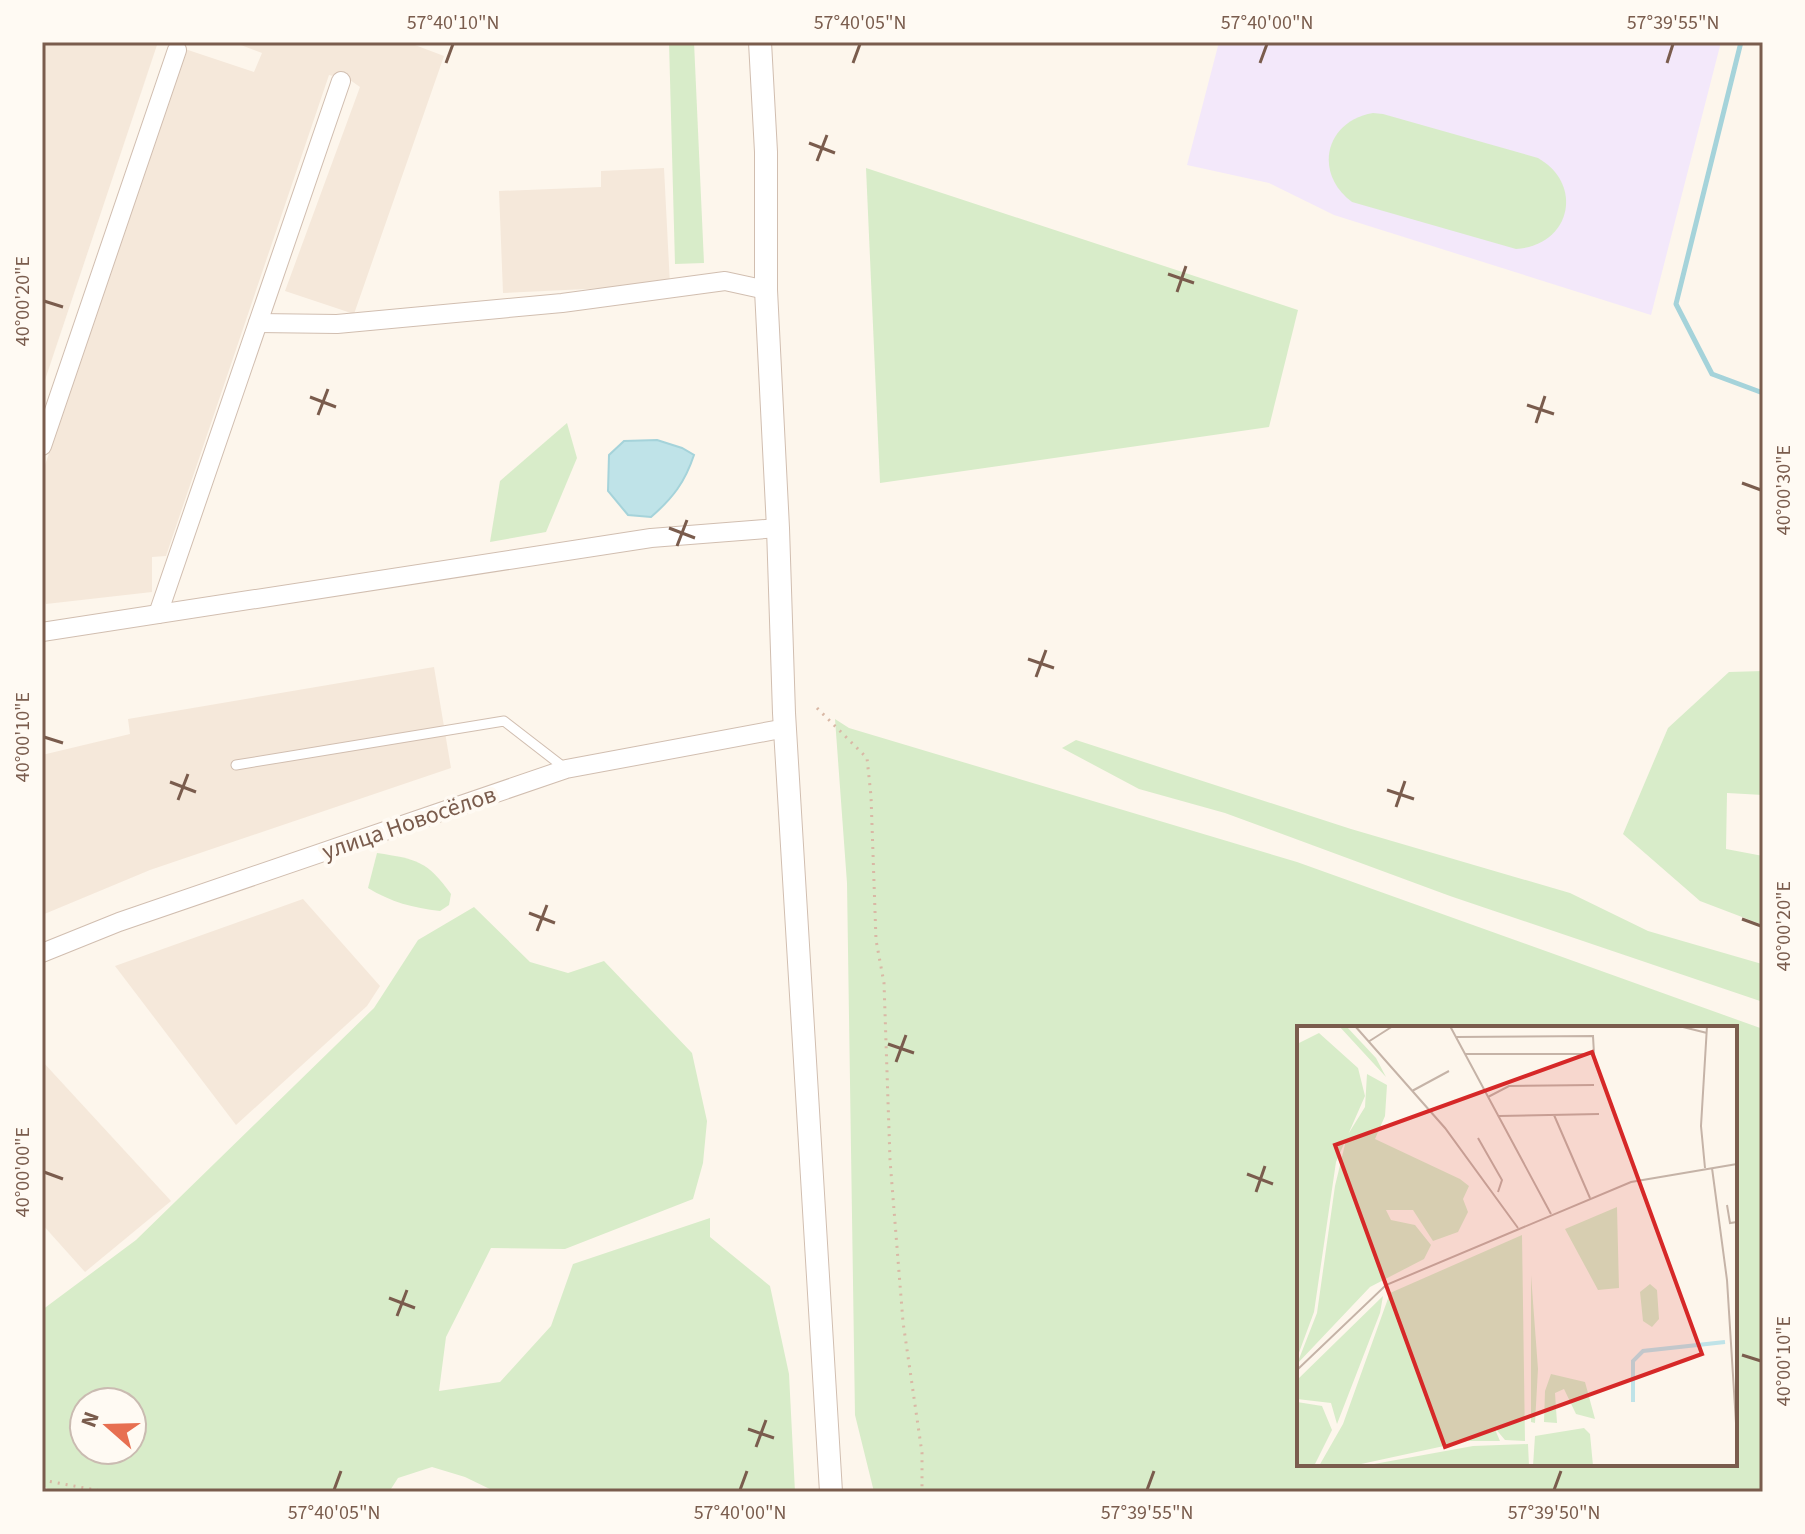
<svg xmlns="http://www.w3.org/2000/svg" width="1805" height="1534" viewBox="0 0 1805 1534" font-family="'Source Sans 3',sans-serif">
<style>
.residential{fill:#f5e8da}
.education{fill:#f3e8fa}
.green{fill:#d8ecc9;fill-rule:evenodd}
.water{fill:#bfe3e8;stroke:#a5d3da;stroke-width:2}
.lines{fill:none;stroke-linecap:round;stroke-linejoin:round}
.stream{stroke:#a5d3da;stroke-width:5}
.service-casing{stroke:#d1beb0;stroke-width:11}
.minor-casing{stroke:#d1beb0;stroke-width:20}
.tertiary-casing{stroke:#d1beb0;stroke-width:24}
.path{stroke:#d9b8a5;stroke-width:3;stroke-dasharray:2 6;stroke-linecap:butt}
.service{stroke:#fff;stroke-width:9}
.minor{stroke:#fff;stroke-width:18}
.tertiary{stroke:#fff;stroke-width:22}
.ticks{fill:none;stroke:#7a5c4d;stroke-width:3}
.labels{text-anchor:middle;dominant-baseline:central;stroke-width:8;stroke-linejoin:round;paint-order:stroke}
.street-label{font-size:24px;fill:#7a5c4d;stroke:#fffaf3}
.inset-river{fill:none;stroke:#bfe3e8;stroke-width:4}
.inset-road{fill:none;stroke:#c5b3a7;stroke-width:2}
.view{fill:#d62828;fill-opacity:0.15;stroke:#d62828;stroke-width:4}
.inset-edge{fill:none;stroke:#7a5c4d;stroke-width:4}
.neatline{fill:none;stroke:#7a5c4d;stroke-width:3}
.ticks-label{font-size:20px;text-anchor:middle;fill:#7a5c4d}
</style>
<rect width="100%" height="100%" fill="#fdf6ec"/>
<g class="residential">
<polygon points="42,42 158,42 42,389"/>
<polygon points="233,42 407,42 444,56 354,314 285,291 360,87 350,80 329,75 166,556 152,557 152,592 46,604 42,584 42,474 185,49 254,72 262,53"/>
<polygon points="664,168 670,285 503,293 499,191 601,187 601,171"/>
<polygon points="434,667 451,768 150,870 42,915 42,755 130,734 128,719"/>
<polygon points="303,899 380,986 367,1006 236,1125 115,966"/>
<polygon points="42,1061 171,1201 85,1272 42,1224"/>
</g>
<polygon class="education" points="1219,42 1721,42 1651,315 1334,215 1269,183 1187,165"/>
<g class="green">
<polygon points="669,42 694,42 704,263 675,264"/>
<path d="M1373 113 1383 114 1538 158C1585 185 1570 246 1516 249L1352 202C1313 173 1325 121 1373 113Z"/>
<polygon points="866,168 1298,310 1269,427 880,483"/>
<polygon points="567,423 577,458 546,532 490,542 500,481"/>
<polygon points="1763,671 1763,795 1727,793 1726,849 1763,856 1763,925 1700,901 1623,834 1668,728 1729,672"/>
<path d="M835 719 849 728 1297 862 1763 1029V1492H874L855 1415 847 883ZM1299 1028H1735V1464H1299Z"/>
<polygon points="1076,740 1351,829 1570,893 1648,931 1762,964 1763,1002 1450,896 1225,813 1139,789 1062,748"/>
<path d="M377 853C417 859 427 861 451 894L449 905 440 911C413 908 391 902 368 888Z"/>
<path d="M474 907 530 962 568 973 604 961 692 1053 707 1121 703 1163 693 1199 565 1249 491 1248 446 1337 439 1391 500 1382 551 1326 573 1264 710 1218V1237L770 1286 789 1374 795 1492H496L465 1477 432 1467 398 1478 389 1492H51L42 1484V1310L136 1240 374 1008 418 940ZM84 1402H132V1450H84Z"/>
</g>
<path class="water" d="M657 440 682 448 694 455C685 482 673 498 651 517L628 515 608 491 609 455 624 441Z"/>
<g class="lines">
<polyline class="stream" points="1741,42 1676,304 1712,374 1763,393"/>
<defs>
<polyline id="service" points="236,765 504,721 566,769"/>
<g id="minor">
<polyline points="258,323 337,324 562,303 725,281 766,290"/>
<polyline points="42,446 177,50"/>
<polyline points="158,614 341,81"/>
<polyline points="42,632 651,538 778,528"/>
<polyline points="42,953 119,922 566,769 786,728"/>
</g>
<polyline id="tertiary" points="760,42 766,152 766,290 778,528 784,713 831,1492"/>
</defs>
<use href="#service" class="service-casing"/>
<use href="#minor" class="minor-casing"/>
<use href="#tertiary" class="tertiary-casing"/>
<g class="path">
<polyline points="817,708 867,758 871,796 876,940 884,983 890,1160 903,1322 922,1453 922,1492"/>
<polyline points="42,1480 106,1492"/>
</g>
<use href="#service" class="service"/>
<use href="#minor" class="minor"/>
<use href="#tertiary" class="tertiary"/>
</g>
<path class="ticks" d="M446 63 453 44M853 63 860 44M1260 63 1267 44M1667 63 1673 44M809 143 835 153M817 161 827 135M1168 274 1194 283M1177 292 1186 266M44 301 63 307M310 397 336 407M1527 405 1554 414M318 415 328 389M1536 423 1545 396M1742 483 1761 490M669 528 695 538M677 546 687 520M1028 659 1054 668M1036 677 1046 650M44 737 63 743M170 782 196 792M1387 790 1414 799M178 800 188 774M1396 807 1405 781M529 913 555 923M1742 919 1761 926M537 931 547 905M888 1044 914 1053M896 1062 906 1035M44 1172 63 1179M1247 1174 1273 1184M1256 1192 1265 1166M389 1298 415 1308M397 1316 407 1290M1742 1355 1761 1361M748 1429 774 1438M756 1447 766 1420M334 1490 341 1471M740 1490 747 1471M1147 1490 1154 1471M1554 1490 1561 1471"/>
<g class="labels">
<g class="street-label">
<text transform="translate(409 823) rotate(-19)">улица Новосёлов</text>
</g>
</g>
<g transform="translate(1297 1026)">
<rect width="440" height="440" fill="#fdf6ec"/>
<path d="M42 0H49L79 32 89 51ZM22 7 61 42 68 70 39 136 17 286 0 332V18ZM70 48 90 59 88 90 78 113 163 153 172 160 166 173 171 186 161 206 136 215 116 184H89L94 194 118 199 134 219 127 233 73 261 0 338 20 287 38 160 50 110 68 81ZM320 181 322 262 301 264 268 203ZM225 209 228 415 208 414 197 401 203 415H170L55 440H22L46 398 93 267ZM234 249 241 343 238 397 234 396ZM353 258 360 264 362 293 355 301 346 295 343 266ZM86 270 83 287 40 398 34 377 0 373V354ZM254 348 288 356 298 393 279 388 267 363 258 367 260 397 247 396 248 365ZM0 376 25 380 35 404 17 440H0ZM287 402 293 408 296 440H236L238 410ZM231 418 232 440H66L176 420Z" fill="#d8ecc9"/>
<path class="inset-river" d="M0 76V113M336 376V335L346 325 428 316"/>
<path class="inset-road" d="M58 0 148 102 221 202M153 0 254 188M382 0 410 7M439 0 440 78M159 11 296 10 297 28H168M71 16 96 0M115 65 152 45M191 71 212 60 297 59M257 89 293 172M202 90 302 88M181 112 205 154 201 166M408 142 404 100 410 0M415 142 430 254 440 413M430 179 433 197 440 196M0 344 89 259 334 156 440 138"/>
<path class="view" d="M295 26 405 328 148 421 38 119Z"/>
<rect width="440" height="440" class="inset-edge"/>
</g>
<rect width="1805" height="1534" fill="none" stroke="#fffaf3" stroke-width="88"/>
<g transform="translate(108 1426) rotate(290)"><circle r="38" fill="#fffaf3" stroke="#cabbb1" stroke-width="2"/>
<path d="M0-6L14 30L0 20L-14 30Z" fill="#e76f51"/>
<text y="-12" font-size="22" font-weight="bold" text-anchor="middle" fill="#7a5c4d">N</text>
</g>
<rect x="44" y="44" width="1717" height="1446" class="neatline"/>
<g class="ticks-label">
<text x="453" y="29">57°40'10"N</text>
<text x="860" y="29">57°40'05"N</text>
<text x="1267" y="29">57°40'00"N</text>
<text x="1673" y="29">57°39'55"N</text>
<text transform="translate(22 301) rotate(-90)" y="7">40°00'20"E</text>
<text transform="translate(1783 490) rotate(-90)" y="7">40°00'30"E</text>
<text transform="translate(22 737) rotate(-90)" y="7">40°00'10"E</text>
<text transform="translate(1783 926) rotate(-90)" y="7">40°00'20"E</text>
<text transform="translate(22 1172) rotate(-90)" y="7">40°00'00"E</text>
<text transform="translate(1783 1361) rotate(-90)" y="7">40°00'10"E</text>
<text x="334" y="1519">57°40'05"N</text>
<text x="740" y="1519">57°40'00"N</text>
<text x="1147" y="1519">57°39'55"N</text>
<text x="1554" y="1519">57°39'50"N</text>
</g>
</svg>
